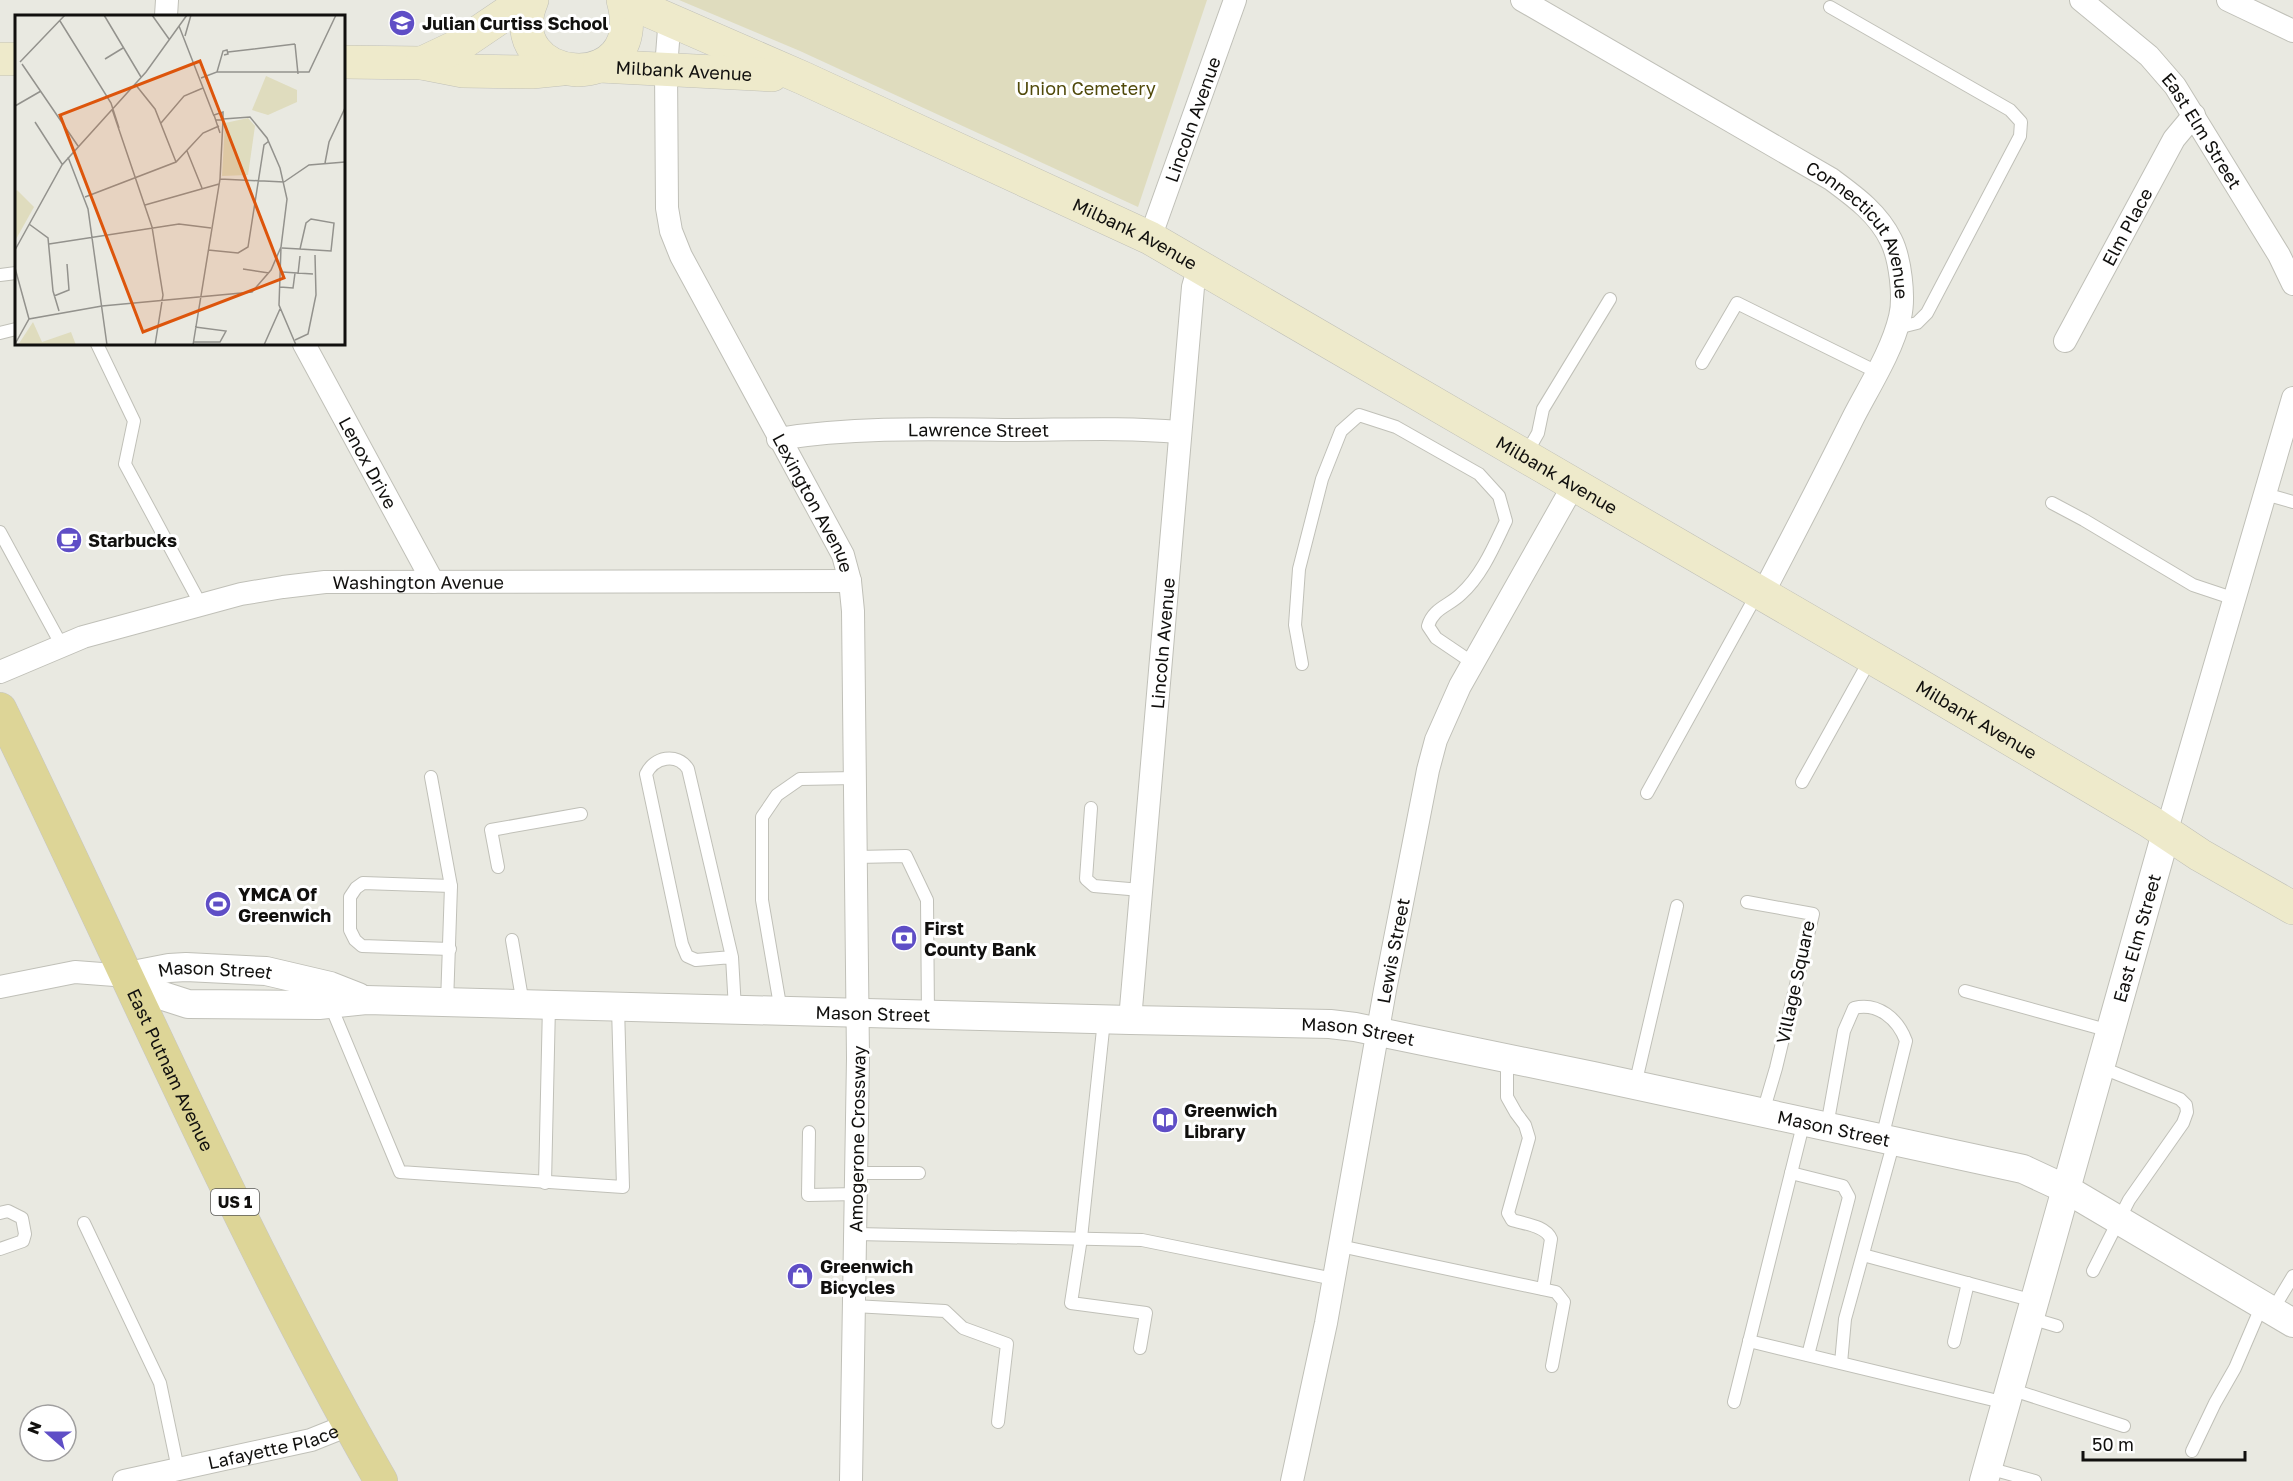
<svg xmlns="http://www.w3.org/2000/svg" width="2293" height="1481" viewBox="0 0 2293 1481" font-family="'Golos Text',sans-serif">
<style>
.green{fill:#dfdcbe}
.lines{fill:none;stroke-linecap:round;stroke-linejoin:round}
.service-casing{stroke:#c0c0b8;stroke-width:14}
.minor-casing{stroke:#c0c0b8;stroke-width:24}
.tertiary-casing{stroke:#c0c0b8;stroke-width:30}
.secondary-casing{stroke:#c0c0b8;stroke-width:34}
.primary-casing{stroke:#c6c6c5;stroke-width:34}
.service{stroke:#fff;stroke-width:12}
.minor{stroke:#fff;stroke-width:22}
.tertiary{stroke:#fff;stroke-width:28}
.secondary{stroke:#eeeacb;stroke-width:33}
.primary{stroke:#ddd597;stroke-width:33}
.labels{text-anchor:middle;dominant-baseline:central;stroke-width:6;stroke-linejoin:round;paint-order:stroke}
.shield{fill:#fff;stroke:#585856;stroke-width:1.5}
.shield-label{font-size:16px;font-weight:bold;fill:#11100e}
.poi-label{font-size:18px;font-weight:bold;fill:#11100e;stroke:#fff;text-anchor:start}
.street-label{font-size:18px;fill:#11100e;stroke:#fff}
.park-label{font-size:18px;fill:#50490a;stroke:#fff}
.inset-road{fill:none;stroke:#93928d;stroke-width:1.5}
.view{fill:#dd550c;fill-opacity:0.15;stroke:#dd550c;stroke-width:3}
.inset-edge{fill:none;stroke:#11100e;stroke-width:3}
</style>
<rect width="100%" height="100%" fill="#e9e9e1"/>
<polygon class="green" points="679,0 1207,0 1138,207 800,51"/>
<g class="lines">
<defs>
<g id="service">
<polyline points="1830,7 2010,110 2021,122 2020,136 1927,313 1917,323 1897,328"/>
<polyline points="0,275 16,273"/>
<polyline points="0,333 16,329"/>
<polyline points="97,344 134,421 125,464 201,605"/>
<polyline points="1702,363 1737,303 1877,372"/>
<polyline points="1525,456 1538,433 1543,409 1610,299"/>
<polyline points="2265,494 2293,502"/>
<polyline points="2052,503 2084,520 2193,585 2235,599"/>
<polyline points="0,532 62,646"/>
<path d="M1302 664 1295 625 1299 569 1322 479 1341 431 1359 415 1396 427 1479 474 1499 496 1506 521C1494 546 1482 575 1461 594 1449 606 1433 608 1428 626L1436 638 1473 663"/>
<polyline points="431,777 451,886 447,1003"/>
<polyline points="1802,782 1871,658"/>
<polyline points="1647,793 1757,594"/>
<polyline points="1091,808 1086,879 1094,886 1141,890"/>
<polyline points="856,857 906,856 927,900 928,1015"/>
<polyline points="498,867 491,830 581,814"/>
<polyline points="1747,902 1813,914 1776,1068 1763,1112"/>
<polyline points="512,940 523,1004"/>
<polyline points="450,949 362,946 355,940 350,930 350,897 356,888 363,883 451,886"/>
<path d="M732 957 696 960 687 956 682 944 646 774C654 757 677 752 688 769L732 957 735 1009"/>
<polyline points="1965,991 2110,1031"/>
<polyline points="330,1004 400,1172 623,1187 618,1007"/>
<polyline points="781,1011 762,900 762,817 777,795 800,779 855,778"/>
<polyline points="1104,1020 1081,1238 1071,1303 1146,1313 1140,1348"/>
<path d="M1507 1060V1097L1516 1113 1525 1125 1529 1138 1508 1213 1512 1220C1525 1224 1546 1226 1551 1239L1543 1289"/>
<polyline points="1635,1085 1677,906"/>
<path d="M1827 1126 1844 1031 1854 1008C1878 1002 1898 1019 1906 1041L1882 1138"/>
<polyline points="809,1132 808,1195 857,1194"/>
<polyline points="857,1173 919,1173"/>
<polyline points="1791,1173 1843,1186 1849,1197 1808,1355"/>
<polyline points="545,1183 549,1005"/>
<polyline points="0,1213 8,1211 22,1218 25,1234 23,1241 0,1249"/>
<polyline points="84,1223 160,1383 178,1469"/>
<polyline points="856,1234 1142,1240 1334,1279"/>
<polyline points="1340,1246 1556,1292 1564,1302 1552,1366"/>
<polyline points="1863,1255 2034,1301"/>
<polyline points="2093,1271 2129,1200 2183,1123 2187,1112 2186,1105 2180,1099 2100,1067"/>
<polyline points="854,1306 945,1311 963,1328 1007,1344 998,1422"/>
<polyline points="2272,1311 2293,1276"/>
<polyline points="2030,1318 2057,1326"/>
<polyline points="1749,1341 2006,1403"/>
<polyline points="1954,1342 1968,1283"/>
<polyline points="1841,1363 1845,1319 1894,1141"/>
<polyline points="2010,1389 2124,1426"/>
<polyline points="1734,1402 1804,1121"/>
<polyline points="2192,1451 2215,1403 2235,1368 2262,1305"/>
<polyline points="1988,1468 2035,1481"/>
</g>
<g id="minor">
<path id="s1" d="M1522 0 1831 179C1854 196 1878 213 1891 240 1900 258 1905 297 1900 317 1892 351 1870 385 1854 416 1824 476 1793 536 1762 595"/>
<path id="s2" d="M2081 0 2149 56 2175 86 2279 255 2293 284"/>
<polyline points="2228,0 2293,31"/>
<polyline points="166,16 167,0"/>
<path id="s3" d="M667 20 669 29 666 68 667 208 671 231 681 256 843 555 850 581 853 611 858 1058 851 1481"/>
<path id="s4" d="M1150 238 1235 0"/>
<path id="s5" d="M2065 341 2174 139 2194 115"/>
<path id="s6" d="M304 344 433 582"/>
<path id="s7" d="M778 439C853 427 930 429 1006 430 1063 430 1122 427 1179 432"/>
<path id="s8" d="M0 672 83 637 241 594 283 587 325 582 850 581"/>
<polyline points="2166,833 2293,398"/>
<polyline points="0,987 75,972 128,976"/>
<path id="s9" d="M1130 1020 1193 287 1199 266"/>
<path id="s10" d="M124 1481 311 1440 351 1424"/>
<path id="s11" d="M1292 1481 1326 1323 1385 990 1428 770 1436 740 1460 686 1573 486"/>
</g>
<g id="tertiary">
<path id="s12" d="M128 976 157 994 188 1004 319 1005 366 1000 1130 1020 1330 1024 1355 1027 1593 1076 2023 1169 2066 1189 2293 1323"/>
<path id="s13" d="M128 976 169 968 186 967 266 971 330 986 358 997"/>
<path id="s14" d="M1984 1481 2166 833"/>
</g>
<g id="secondary">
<path d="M532 0C496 85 651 101 623 0"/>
<path id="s15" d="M624 0 803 78 1150 238 1912 681 2149 821 2200 855 2293 908"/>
<polyline points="0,59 16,59"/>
<polyline points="344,62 422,63 463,71 532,72 562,69"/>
<polyline points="422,63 458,46 526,0"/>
<path id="s16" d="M600 66 772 75"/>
</g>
<g id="primary">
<path id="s17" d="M0 709C126 967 238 1232 381 1481"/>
</g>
</defs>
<use href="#service" class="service-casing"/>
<use href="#minor" class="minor-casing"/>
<use href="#tertiary" class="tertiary-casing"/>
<use href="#secondary" class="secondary-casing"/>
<use href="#primary" class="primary-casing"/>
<use href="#service" class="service"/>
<use href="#minor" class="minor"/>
<use href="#tertiary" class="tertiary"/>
<use href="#secondary" class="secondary"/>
<use href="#primary" class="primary"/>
</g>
<defs>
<symbol id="school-disc" viewBox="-11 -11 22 22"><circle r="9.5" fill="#5f4ec6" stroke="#fff"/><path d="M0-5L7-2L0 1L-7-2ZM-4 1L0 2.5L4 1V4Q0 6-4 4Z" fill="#fff"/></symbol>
<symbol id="cafe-disc" viewBox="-11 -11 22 22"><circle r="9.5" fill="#5f4ec6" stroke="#fff"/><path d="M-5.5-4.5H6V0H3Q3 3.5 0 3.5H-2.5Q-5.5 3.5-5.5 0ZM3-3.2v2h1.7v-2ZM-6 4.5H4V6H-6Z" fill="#fff"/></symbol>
<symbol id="stadium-disc" viewBox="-11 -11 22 22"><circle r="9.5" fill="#5f4ec6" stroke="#fff"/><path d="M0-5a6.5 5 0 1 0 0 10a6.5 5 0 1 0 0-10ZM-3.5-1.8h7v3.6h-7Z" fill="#fff"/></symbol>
<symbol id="bank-disc" viewBox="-11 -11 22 22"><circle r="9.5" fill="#5f4ec6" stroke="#fff"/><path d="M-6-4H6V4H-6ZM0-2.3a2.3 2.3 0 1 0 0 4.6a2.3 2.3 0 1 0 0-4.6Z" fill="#fff"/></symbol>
<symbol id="library-disc" viewBox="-11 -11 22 22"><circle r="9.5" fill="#5f4ec6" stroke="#fff"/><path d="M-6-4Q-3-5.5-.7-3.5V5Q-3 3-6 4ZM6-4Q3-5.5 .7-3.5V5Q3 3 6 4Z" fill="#fff"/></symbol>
<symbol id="shop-disc" viewBox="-11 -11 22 22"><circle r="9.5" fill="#5f4ec6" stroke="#fff"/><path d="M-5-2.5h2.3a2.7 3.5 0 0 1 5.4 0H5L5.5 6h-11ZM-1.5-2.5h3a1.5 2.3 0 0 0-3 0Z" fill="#fff"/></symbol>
</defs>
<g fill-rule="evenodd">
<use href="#school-disc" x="387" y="8" width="30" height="30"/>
<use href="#cafe-disc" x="54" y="525" width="30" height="30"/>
<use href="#stadium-disc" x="203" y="889" width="30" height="30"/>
<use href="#bank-disc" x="889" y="923" width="30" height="30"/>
<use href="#library-disc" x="1150" y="1105" width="30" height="30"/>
<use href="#shop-disc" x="785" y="1261" width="30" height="30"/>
</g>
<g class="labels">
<rect class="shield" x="211" y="1189" width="48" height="26" rx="4.5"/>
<g class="shield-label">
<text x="235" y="1202">US 1</text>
</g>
<g class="poi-label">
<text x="422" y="23">Julian Curtiss School</text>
<text x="88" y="540">Starbucks</text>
<text x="238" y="894">YMCA Of<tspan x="238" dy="21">Greenwich</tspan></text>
<text x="924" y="928">First<tspan x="924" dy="21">County Bank</tspan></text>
<text x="1184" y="1110">Greenwich<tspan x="1184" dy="21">Library</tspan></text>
<text x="820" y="1266">Greenwich<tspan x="820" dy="21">Bicycles</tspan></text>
</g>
<g class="street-label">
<text stroke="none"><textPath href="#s16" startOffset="84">Milbank Avenue</textPath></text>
<text stroke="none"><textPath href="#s4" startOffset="126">Lincoln Avenue</textPath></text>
<text stroke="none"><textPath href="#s2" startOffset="180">East Elm Street</textPath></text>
<text stroke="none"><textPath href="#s5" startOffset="130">Elm Place</textPath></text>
<text stroke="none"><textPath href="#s15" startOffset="562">Milbank Avenue</textPath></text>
<text stroke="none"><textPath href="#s1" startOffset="417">Connecticut Avenue</textPath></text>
<text stroke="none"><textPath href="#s7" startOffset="201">Lawrence Street</textPath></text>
<text stroke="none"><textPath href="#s6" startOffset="135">Lenox Drive</textPath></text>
<text stroke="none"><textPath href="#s15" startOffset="1048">Milbank Avenue</textPath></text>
<text stroke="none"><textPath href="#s3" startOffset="519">Lexington Avenue</textPath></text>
<text stroke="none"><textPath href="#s8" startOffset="432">Washington Avenue</textPath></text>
<text stroke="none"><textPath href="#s9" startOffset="378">Lincoln Avenue</textPath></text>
<text stroke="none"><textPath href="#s15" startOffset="1534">Milbank Avenue</textPath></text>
<text stroke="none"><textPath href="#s14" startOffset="564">East Elm Street</textPath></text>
<text stroke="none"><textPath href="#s11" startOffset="540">Lewis Street</textPath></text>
<text stroke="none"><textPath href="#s13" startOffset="88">Mason Street</textPath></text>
<text transform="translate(1795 982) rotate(-78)">Village Square</text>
<text stroke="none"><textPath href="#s12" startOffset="752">Mason Street</textPath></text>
<text stroke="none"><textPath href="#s12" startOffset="1238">Mason Street</textPath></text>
<text stroke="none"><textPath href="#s17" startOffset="399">East Putnam Avenue</textPath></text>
<text stroke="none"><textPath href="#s12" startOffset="1724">Mason Street</textPath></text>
<text transform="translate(857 1139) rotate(-89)">Amogerone Crossway</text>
<text stroke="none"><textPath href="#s10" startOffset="153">Lafayette Place</textPath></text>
</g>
<g class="park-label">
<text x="1086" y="88">Union Cemetery</text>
</g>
</g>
<g transform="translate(15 15)">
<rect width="330" height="330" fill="#e9e9e1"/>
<path d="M251 61 282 75V87L253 100 237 95ZM233 103 240 111 233 160 207 161 210 108ZM2 175 19 192 0 226V177ZM18 307 27 327 56 317 61 330H3Z" fill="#dfdcbe"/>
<path class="inset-road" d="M89 0 126 62M137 0 154 24M45 6 96 88 104 113M164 11 199 101M170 21 176 0M280 29 283 59M213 37 280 29M90 44 108 33M5 47 50 0M7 49 63 131M202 57H294L321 0M186 63 202 57 208 36 212 35 213 39 209 40M120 69 140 94 161 147M0 91 26 76M97 94 137 212 148 280 140 330M201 105H208V97L199 100 205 118M20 107 47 149M146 108 169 81 188 73M172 136 187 173M53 142 73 194 92 330M310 148 314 127 330 93M205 164 269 167M269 167 294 150 330 147M70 182 161 147 188 118 204 111M130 190 204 169M296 204 319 208 316 236 285 234 291 208ZM14 209 33 223 38 276 44 296M34 229 164 209 196 213M266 232 264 290 281 330M267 233 285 234M0 235 47 150 131 57 172 0M193 235 223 238 233 232 249 130 254 126M0 253 14 304M228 254 254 258M267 257 298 259M283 259 285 241M265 272 278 273 280 258M39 281 54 275 52 249M87 291 237 277 256 255 266 232 272 184 265 153 252 123 235 102 208 104M280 325 293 319 301 280 300 240M179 327H205L211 316 180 312M0 329 14 304 87 291M178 330 205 164 208 105M249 330 265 294"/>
<path class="view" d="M185 46 269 263 128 317 45 100Z"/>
<rect width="330" height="330" class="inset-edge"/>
</g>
<g transform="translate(48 1433) rotate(291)"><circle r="28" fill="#ffffff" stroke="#a09f9f" stroke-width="1.5"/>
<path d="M0-4.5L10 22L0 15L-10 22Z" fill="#5f4ec6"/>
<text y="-9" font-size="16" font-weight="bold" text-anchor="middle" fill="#11100e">N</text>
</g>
<path d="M2083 1451v9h162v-9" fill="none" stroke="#11100e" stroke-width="3"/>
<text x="2092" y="1451" font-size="18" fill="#11100e" stroke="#ffffff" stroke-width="4.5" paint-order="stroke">50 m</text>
</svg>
